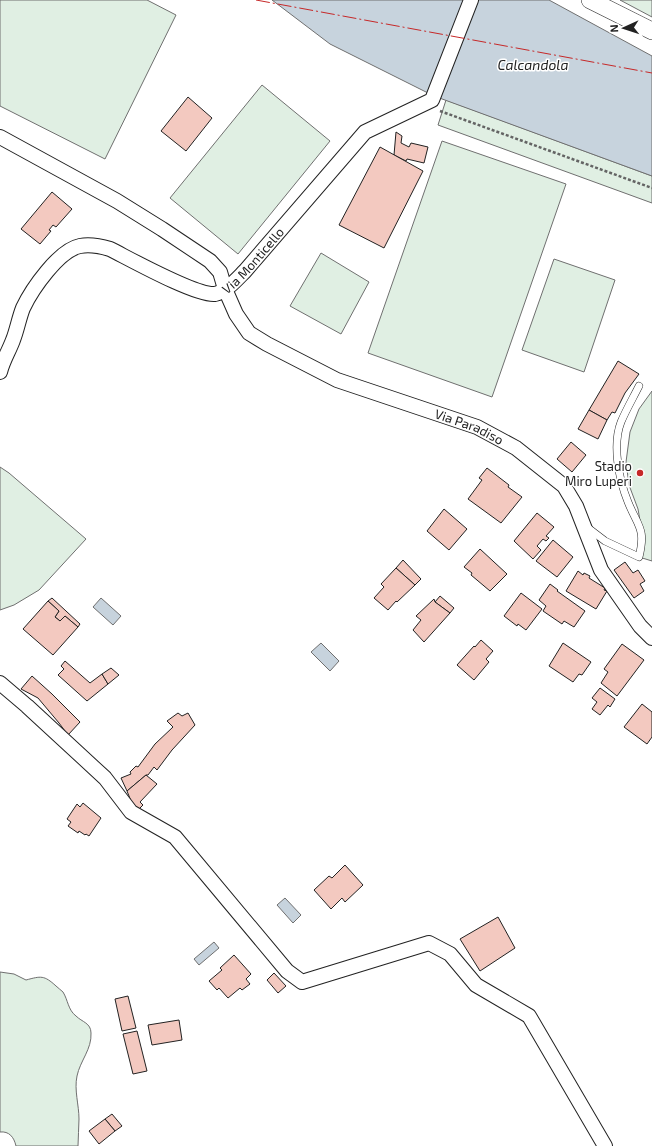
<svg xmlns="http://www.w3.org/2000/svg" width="652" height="1146" viewBox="0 0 652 1146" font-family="'Exo 2',sans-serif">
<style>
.green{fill:#e0efe3;stroke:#6f6f6f}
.water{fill:#c7d3dd;stroke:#6f6f6f}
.building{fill:#f3c9c0;stroke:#222}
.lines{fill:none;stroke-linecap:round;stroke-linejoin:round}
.service-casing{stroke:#222;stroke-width:8}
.minor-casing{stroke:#222;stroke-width:16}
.tertiary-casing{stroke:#222;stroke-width:18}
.path{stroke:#646464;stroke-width:2.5;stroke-dasharray:3 2;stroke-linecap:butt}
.service{stroke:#fff;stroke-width:7}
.minor{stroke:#fff;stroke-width:14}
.tertiary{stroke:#fff;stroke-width:17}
.power{stroke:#c62828;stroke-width:1;stroke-dasharray:14 3 2 3;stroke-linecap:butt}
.poi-dot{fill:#c62828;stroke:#fff;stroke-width:1.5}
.labels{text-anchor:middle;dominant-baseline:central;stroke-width:3;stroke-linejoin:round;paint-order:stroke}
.street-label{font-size:13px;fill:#222;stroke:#fff}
.poi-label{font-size:13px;fill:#222;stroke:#fff;text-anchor:end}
.water-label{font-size:14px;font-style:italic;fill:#222;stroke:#fff}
</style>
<rect width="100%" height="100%" fill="#fff"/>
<g class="green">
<polygon points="0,0 147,0 176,15 105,159 0,106"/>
<polygon points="620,0 652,0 652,17"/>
<polygon points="262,85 330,141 238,254 170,198"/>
<polygon points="446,100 652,176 652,203 438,125"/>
<polygon points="442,141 566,184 492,397 368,353"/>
<polygon points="321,253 369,282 341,334 290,306"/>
<polygon points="554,259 615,280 584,372 522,350"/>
<polygon points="652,391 652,561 639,557 642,532 638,509 629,485 626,462 630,432 639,409"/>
<polygon points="0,467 9,473 86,539 39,590 14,605 0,610"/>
<path d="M0 972 14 974 26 980C41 976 44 975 56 986 58 988 61 990 63 992 68 1000 68 1010 76 1016 82 1022 91 1023 91 1033 92 1049 80 1061 77 1076 74 1090 79 1105 79 1119 79 1128 78 1137 78 1146H16C14 1137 9 1131 0 1132Z"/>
</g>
<g class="water">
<polygon points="272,0 549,0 652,56 652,176 434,96 330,44"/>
<polygon points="101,598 121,616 113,625 93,607"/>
<polygon points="321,643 339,661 330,671 311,652"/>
<polygon points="285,898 301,915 293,923 277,905"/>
<polygon points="214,942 219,948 199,965 194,959"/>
</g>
<g class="building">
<polygon points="188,97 212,118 186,151 161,131"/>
<polygon points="396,132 402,136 401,143 409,147 411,143 428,147 424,163 407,159 406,161 394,155"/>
<polygon points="380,147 423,171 384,248 339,225"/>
<polygon points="52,192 72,209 56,227 53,225 49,230 51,231 40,244 21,229"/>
<polygon points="618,361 639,374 625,393 615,413 612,412 607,420 589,410"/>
<polygon points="589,410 607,420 598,439 578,429"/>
<polygon points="571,442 586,455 572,472 557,459"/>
<polygon points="487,468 509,485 508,487 522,497 501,523 468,499 482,480 479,478"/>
<polygon points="444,509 467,529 449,550 427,531"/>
<polygon points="537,513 554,527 546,536 549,538 546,541 543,539 537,546 541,550 533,559 514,541"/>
<polygon points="553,540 573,557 557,577 536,561"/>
<polygon points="480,549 507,574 490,591 471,575 472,573 464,567"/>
<polygon points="403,560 421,579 415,585 396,568"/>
<polygon points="625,562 633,573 638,570 645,581 640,584 644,591 634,598 614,570"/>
<polygon points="396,568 415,585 397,602 396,601 388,610 374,598 384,587 381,584"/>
<polygon points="578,571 583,575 584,573 590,576 589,578 605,588 604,590 607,591 596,609 566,591"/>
<polygon points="550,584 558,590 557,591 585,611 574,627 564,621 562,624 543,611 546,606 539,600"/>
<polygon points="521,593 542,609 526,630 518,624 517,626 504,616"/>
<polygon points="440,596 454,608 450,613 435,602"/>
<polygon points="52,598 80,624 78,627 65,616 60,621 55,617 59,611 48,601"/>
<polygon points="434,599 435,602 450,613 424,642 413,630 421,620 416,616"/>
<polygon points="48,601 59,611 55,617 60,621 65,616 78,627 53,655 23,629"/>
<polygon points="481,640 493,651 486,659 489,662 474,680 457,665 474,646 475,647"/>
<polygon points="563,643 591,662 582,675 579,674 573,682 549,666"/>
<polygon points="622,644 644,660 617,696 601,683 608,672 604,669"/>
<polygon points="65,661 90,683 102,674 108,684 87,701 58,675 64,669 61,666"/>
<polygon points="111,668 119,675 108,684 102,674"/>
<polygon points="32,676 52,694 80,722 68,735 59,723 38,698 21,689"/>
<polygon points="600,688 615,699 610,707 608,705 600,715 592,709 597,702 592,698"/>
<polygon points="642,704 652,712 652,737 647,744 624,727"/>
<polygon points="178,713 182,716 188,713 195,725 172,750 157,770 154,767 148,775 146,775 127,791 121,778 131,774 130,772 136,766 138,767 155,744 173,727 167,721"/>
<polygon points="146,775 157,784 140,802 143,805 138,810 133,806 127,791"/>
<polygon points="83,803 101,818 89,836 86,834 85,835 79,831 78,833 68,826 71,822 67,819 77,804 80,807"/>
<polygon points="345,865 363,885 345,902 342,898 331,909 314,890 329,876 332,878"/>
<polygon points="498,917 515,948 480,971 460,939"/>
<polygon points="234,955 251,974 246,979 250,984 242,990 240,988 228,998 219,988 217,990 209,981 222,970 220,968"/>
<polygon points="274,973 286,986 278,993 267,980"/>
<polygon points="128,996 136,1028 122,1031 115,999"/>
<polygon points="179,1020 182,1040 152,1045 148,1025"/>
<polygon points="137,1031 147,1071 133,1074 123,1034"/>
<polygon points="112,1114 122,1126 115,1131 105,1119"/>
<polygon points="105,1119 115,1131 99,1144 89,1131"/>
</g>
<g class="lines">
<defs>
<path id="service" d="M588 528 605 541 639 557C646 528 638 527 628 502 619 480 612 445 621 422 626 410 633 398 639 386"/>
<g id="minor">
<path id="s1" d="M0 137 117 201 162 229 210 261 220 272 225 289 236 314 249 333 267 344 337 380 477 427 516 448 564 486 576 506 601 570 640 626 652 638"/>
<path id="s2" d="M0 372C3 360 9 351 13 340 17 330 19 318 23 308 32 289 59 250 80 246 90 244 100 246 110 249 130 259 196 296 215 294 226 292 237 279 245 271L365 132 432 100 471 0"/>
<polyline points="0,683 27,706 105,778 131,812 175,837 287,971 302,982 429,943 450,954 476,985 529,1016 605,1146"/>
</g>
<polyline id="tertiary" points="590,0 652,31"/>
</defs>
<use href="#service" class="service-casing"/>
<use href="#minor" class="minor-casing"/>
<use href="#tertiary" class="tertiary-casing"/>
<polyline class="path" points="440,111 652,188"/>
<use href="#service" class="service"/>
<use href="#minor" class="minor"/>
<use href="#tertiary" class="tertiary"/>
<polyline class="power" points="256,0 652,73"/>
</g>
<circle class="poi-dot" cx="640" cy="473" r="4"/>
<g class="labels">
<g class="street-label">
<text stroke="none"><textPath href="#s2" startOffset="351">Via Monticello</textPath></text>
<text stroke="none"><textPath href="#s1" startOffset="567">Via Paradiso</textPath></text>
</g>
<g class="poi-label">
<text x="632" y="466">Stadio<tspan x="632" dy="15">Miro Luperi</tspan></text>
</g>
<g class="water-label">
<text x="533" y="64">Calcandola</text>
</g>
</g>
<g transform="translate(624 28) rotate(267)" stroke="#ffffff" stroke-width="3" paint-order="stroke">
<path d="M0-3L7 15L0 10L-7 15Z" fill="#222222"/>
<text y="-6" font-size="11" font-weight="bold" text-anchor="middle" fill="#222222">N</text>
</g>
</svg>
